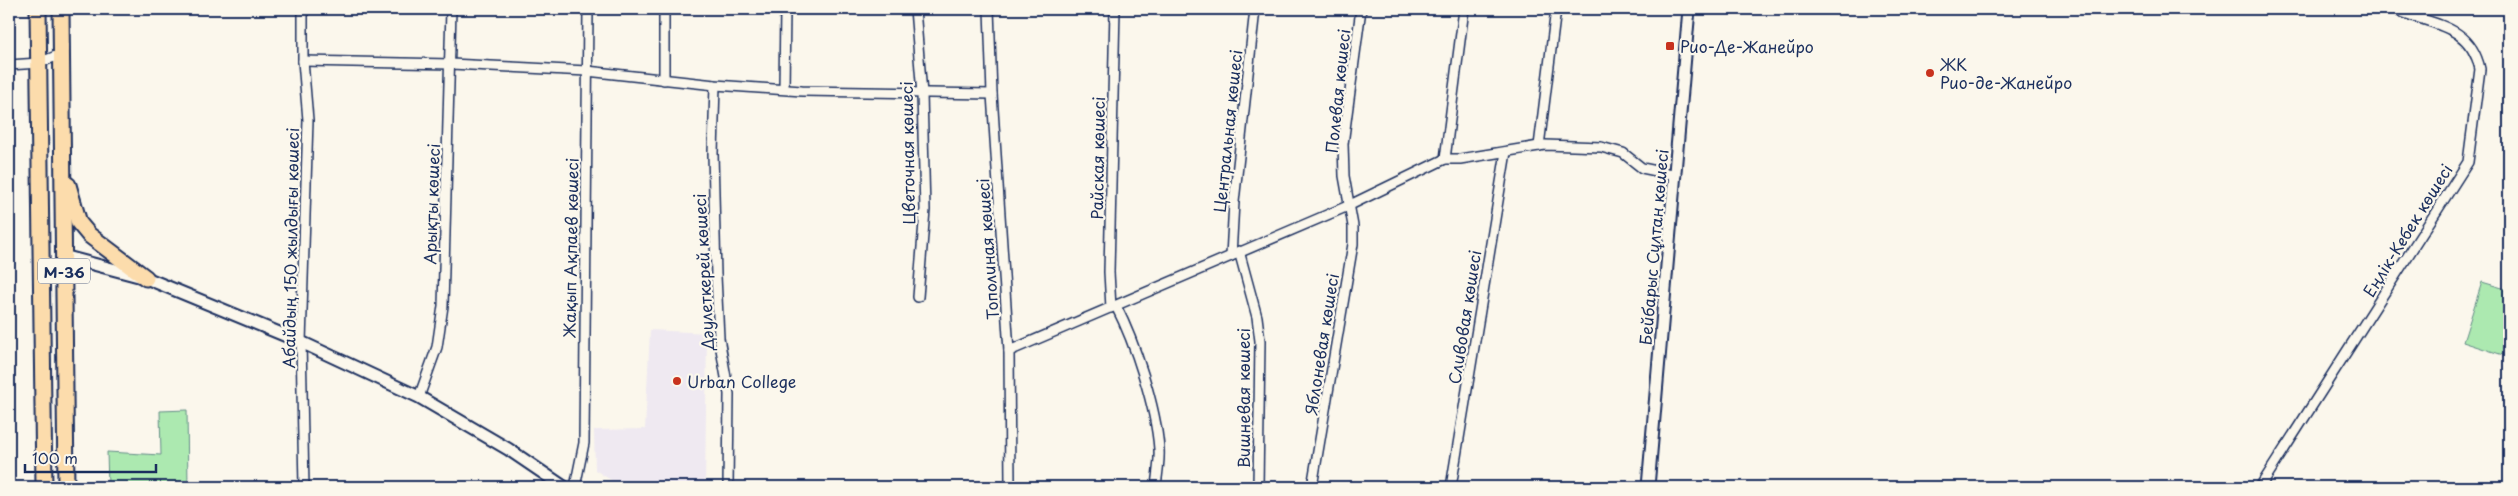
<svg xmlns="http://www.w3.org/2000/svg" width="2518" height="496" viewBox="0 0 2518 496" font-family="'Playpen Sans',sans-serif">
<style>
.built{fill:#efe9f1}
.green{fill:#ace9b0;stroke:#648c87}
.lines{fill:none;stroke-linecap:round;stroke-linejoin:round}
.minor-casing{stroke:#1b2f5e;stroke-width:12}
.tertiary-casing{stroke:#1b2f5e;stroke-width:15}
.primary-casing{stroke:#1b2f5e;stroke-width:19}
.minor{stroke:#fbf7ec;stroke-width:9}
.tertiary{stroke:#fbf7ec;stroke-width:11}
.primary{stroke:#fcdcac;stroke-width:15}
.poi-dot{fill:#c8321e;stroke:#fbf7ec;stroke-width:2}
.labels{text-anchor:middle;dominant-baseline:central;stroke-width:4.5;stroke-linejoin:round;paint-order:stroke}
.shield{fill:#fbf7ec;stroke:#5e6b89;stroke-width:1}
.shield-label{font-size:15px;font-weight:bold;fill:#1b2f5e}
.poi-label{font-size:16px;fill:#1b2f5e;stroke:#fbf7ec;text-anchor:start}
.street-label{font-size:16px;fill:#1b2f5e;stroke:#fbf7ec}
</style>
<rect width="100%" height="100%" fill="#fbf7ec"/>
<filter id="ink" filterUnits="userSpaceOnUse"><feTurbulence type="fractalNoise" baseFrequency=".02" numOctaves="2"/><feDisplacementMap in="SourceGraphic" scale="10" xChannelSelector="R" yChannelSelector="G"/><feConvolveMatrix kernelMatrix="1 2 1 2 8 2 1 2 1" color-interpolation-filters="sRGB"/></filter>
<g filter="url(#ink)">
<polygon class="built" points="650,330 707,333 705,487 622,487 595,470 594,430 645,429"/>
<g class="green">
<polygon points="2482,282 2509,290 2509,357 2463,342"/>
<polygon points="187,410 188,487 108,487 107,452 161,455 160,411"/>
</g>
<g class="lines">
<defs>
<g id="minor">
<polyline points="303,9 303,61 308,120 301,342 304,487"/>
<polyline points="664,9 664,80"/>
<polyline points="915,9 922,94 925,210 918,297"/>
<polyline points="989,9 992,94 1009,351 1010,487"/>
<polyline points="303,61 451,64 587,71 715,85 802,91 992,94"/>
<polyline points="9,65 39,63 61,54"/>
<polyline points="715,85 713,153 716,276 719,338 729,394 728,487"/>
<polyline points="784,89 785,9"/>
<polyline points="1539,146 1556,9"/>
<polyline points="1445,159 1464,9"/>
<polyline points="1239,251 1257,317 1260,341 1258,487"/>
<polyline points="1231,256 1234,202 1255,9"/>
<path d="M1116 306C1135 343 1156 407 1159 449 1160 461 1157 475 1156 487"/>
<polyline points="1111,308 1109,272 1115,9"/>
<polyline points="1009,351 1348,206 1445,159 1460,159 1545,145 1601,147 1623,153 1642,168 1676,175"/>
<polyline points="419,397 437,347 443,306 451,9"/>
<polyline points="575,487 584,443 588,9"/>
<polyline points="1312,487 1353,244 1353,226 1344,176 1343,144 1361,9"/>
<polyline points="1451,487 1506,152"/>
<path d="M2260 487 2468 162 2480 69C2470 23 2430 25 2394 9"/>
</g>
<g id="tertiary">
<polyline points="63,256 146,278 301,342 419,397 508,449 564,487"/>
<polyline points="1648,487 1689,9"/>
</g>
<g id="primary">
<polyline points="38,9 44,487"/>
<polyline points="61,9 66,487"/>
<polyline points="68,185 79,223 89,235 146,278"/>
</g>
</defs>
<use href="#minor" class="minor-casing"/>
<use href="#tertiary" class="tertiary-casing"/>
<use href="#primary" class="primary-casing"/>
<use href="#minor" class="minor"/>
<use href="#tertiary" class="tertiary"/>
<use href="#primary" class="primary"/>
</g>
</g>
<g class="poi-dot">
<rect x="1665" y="41" width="10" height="10" rx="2.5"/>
<circle cx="1930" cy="73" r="5"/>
<circle cx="677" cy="381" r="5"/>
</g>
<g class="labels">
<rect class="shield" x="38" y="258.5" width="52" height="25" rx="4"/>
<g class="shield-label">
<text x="64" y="271">M-36</text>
</g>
<g class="poi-label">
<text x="1680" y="46">Рио-Де-Жанейро</text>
<text x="1940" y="64">ЖК<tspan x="1940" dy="18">Рио-де-Жанейро</tspan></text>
<text x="687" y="381">Urban College</text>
</g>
<g class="street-label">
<text transform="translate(1337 91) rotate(-84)">Полевая көшесі</text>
<text transform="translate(1227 131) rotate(-84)">Центральная көшесі</text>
<text transform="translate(907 153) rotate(-91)">Цветочная көшесі</text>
<text transform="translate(1097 158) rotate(-89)">Райская көшесі</text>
<text transform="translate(431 204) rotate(-88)">Арықты көшесі</text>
<text transform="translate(2407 230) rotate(-58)">Еңлік-Кебек көшесі</text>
<text transform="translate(1653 247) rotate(-85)">Бейбарыс Сұлтан көшесі</text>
<text transform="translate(290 248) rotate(-89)">Абайдың 150 жылдығы көшесі</text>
<text transform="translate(570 248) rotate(-89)">Жақып Ақпаев көшесі</text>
<text transform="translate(987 249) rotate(-94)">Тополиная көшесі</text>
<text transform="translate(703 272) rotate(-93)">Дәулеткерей көшесі</text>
<text transform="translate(1464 317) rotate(-81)">Сливовая көшесі</text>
<text transform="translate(1321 344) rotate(-81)">Яблоневая көшесі</text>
<text transform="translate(1243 398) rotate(-90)">Вишневая көшесі</text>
</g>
</g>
<rect width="2518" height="496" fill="none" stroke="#fbf7ec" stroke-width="30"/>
<rect x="15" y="15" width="2488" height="466" fill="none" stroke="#1b2f5e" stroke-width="2" filter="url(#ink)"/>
<path d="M25 464v8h131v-8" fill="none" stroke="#1b2f5e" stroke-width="2.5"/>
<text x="32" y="464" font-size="15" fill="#1b2f5e" stroke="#fbf7ec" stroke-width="4" paint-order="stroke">100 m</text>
</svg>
